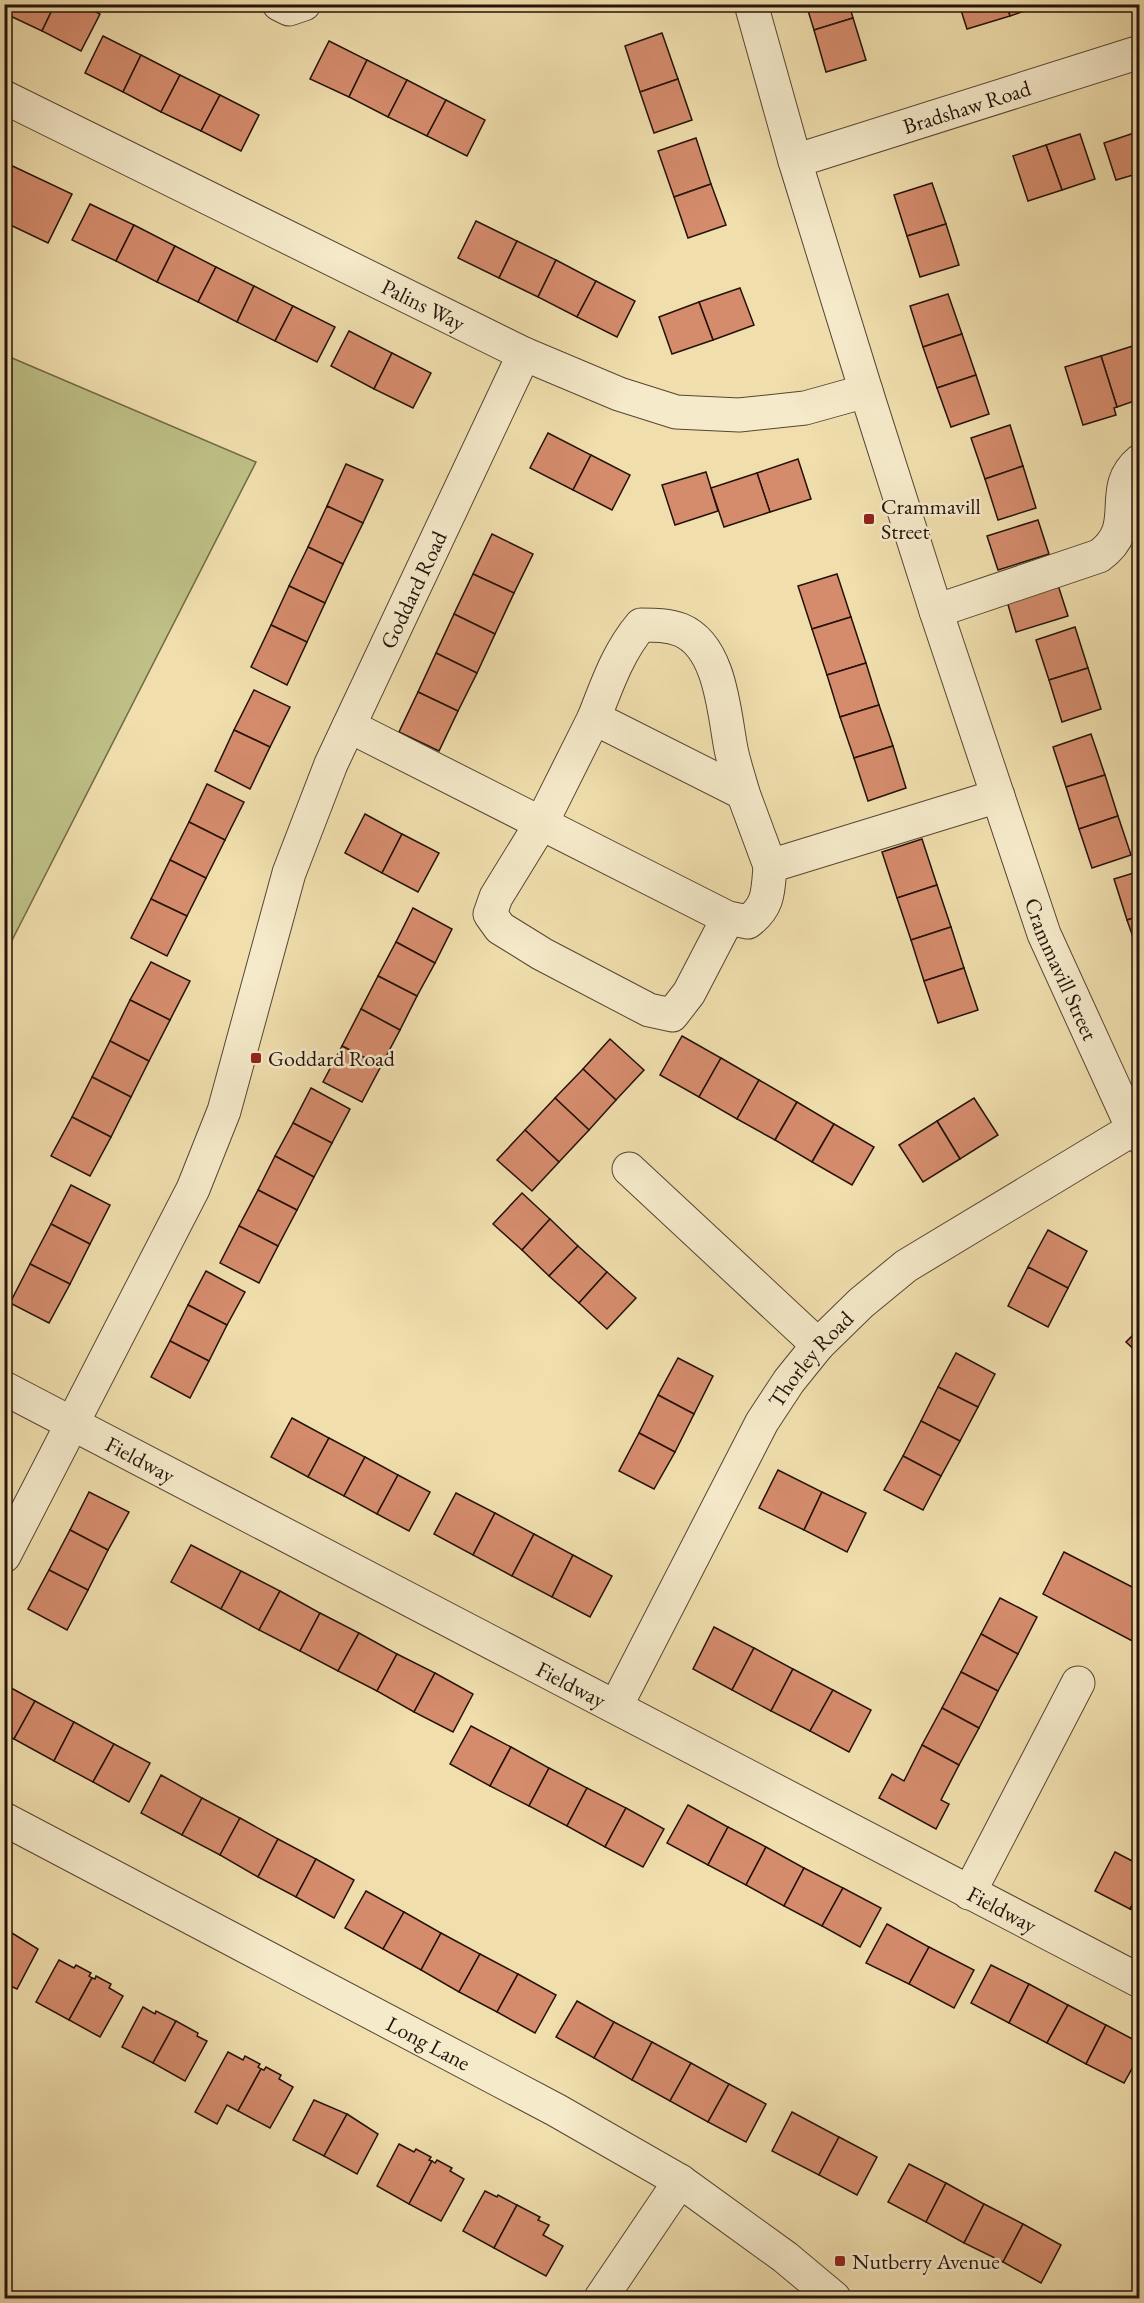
<svg xmlns="http://www.w3.org/2000/svg" width="1144" height="2303" viewBox="0 0 1144 2303" font-family="'EB Garamond',serif">
<style>
.green{fill:#bec086;stroke:#716948;stroke-width:1.5}
.building{fill:#d58c6d;stroke:#24120a;stroke-width:1.5}
.lines{fill:none;stroke-linecap:round;stroke-linejoin:round}
.minor-casing{stroke:#574533;stroke-width:35}
.minor{stroke:#f5eaca;stroke-width:33}
.poi-dot{fill:#8f2418;stroke:#f5eaca;stroke-width:2}
.labels{text-anchor:middle;dominant-baseline:central;stroke-width:5;stroke-linejoin:round;paint-order:stroke}
.street-label{font-size:22px;fill:#24120a;stroke:#f5eaca}
.poi-label{font-size:22px;fill:#24120a;stroke:#f5eaca;text-anchor:start}
</style>
<rect width="100%" height="100%" fill="#f0dead"/>
<filter id="stains"><feTurbulence type="fractalNoise" baseFrequency=".00333" numOctaves="4"/><feColorMatrix values="0 0 0 0 .2 0 0 0 0 .09 0 0 0 0 .02 0 0 0 .5 -.17"/></filter>
<radialGradient id="worn" r=".72"><stop offset=".6" stop-color="#630" stop-opacity="0"/><stop offset="1" stop-color="#630" stop-opacity=".3"/></radialGradient>
<polygon class="green" points="5,355 256,462 5,954"/>
<g class="building">
<polygon points="7,4 55,4 42,31 4,13"/>
<polygon points="55,4 81,4 100,14 81,51 42,31"/>
<polygon points="806,4 849,4 853,18 814,30"/>
<polygon points="959,4 1007,4 1010,16 967,29"/>
<polygon points="1007,4 1044,4 1010,16"/>
<polygon points="853,18 866,60 826,72 814,30"/>
<polygon points="662,33 678,79 640,92 625,46"/>
<polygon points="103,36 141,55 123,92 85,73"/>
<polygon points="329,41 367,60 349,97 310,79"/>
<polygon points="141,55 180,75 161,112 123,92"/>
<polygon points="367,60 407,80 388,117 349,97"/>
<polygon points="180,75 220,95 201,131 161,112"/>
<polygon points="678,79 692,120 654,133 640,92"/>
<polygon points="407,80 446,100 427,136 388,117"/>
<polygon points="220,95 259,115 241,151 201,131"/>
<polygon points="446,100 485,120 467,156 427,136"/>
<polygon points="1140,131 1140,173 1116,180 1104,143"/>
<polygon points="1080,134 1095,179 1062,190 1046,145"/>
<polygon points="696,138 711,184 674,197 658,151"/>
<polygon points="1046,145 1062,190 1028,201 1013,156"/>
<polygon points="4,162 72,194 48,243 4,222"/>
<polygon points="932,183 946,224 907,236 894,195"/>
<polygon points="711,184 726,225 688,238 674,197"/>
<polygon points="90,204 134,225 116,261 72,240"/>
<polygon points="476,221 517,241 499,278 458,258"/>
<polygon points="946,224 959,265 920,277 907,236"/>
<polygon points="134,225 175,246 157,282 116,261"/>
<polygon points="517,241 556,260 538,297 499,278"/>
<polygon points="175,246 216,267 198,302 157,282"/>
<polygon points="556,260 596,281 577,317 538,297"/>
<polygon points="216,267 254,286 237,322 198,302"/>
<polygon points="596,281 635,301 617,337 577,317"/>
<polygon points="254,286 293,306 275,341 237,322"/>
<polygon points="740,288 754,325 713,340 699,302"/>
<polygon points="948,294 962,334 923,347 910,306"/>
<polygon points="699,302 713,340 672,354 659,317"/>
<polygon points="293,306 335,327 317,362 275,341"/>
<polygon points="349,331 392,353 374,389 331,366"/>
<polygon points="962,334 976,375 937,388 923,347"/>
<polygon points="1136,345 1140,357 1140,399 1117,407 1101,356"/>
<polygon points="392,353 431,373 413,408 374,389"/>
<polygon points="1101,356 1117,407 1114,408 1116,415 1083,425 1065,367"/>
<polygon points="976,375 989,414 951,427 937,388"/>
<polygon points="1010,425 1023,466 985,479 971,438"/>
<polygon points="548,433 591,455 573,490 530,468"/>
<polygon points="591,455 630,475 612,510 573,490"/>
<polygon points="798,459 811,499 770,512 757,473"/>
<polygon points="346,464 383,480 363,523 327,506"/>
<polygon points="1023,466 1036,508 998,520 985,479"/>
<polygon points="706,472 718,511 675,525 662,485"/>
<polygon points="757,473 770,512 724,527 711,488"/>
<polygon points="327,506 363,523 343,564 308,547"/>
<polygon points="1038,520 1049,554 998,570 987,536"/>
<polygon points="492,534 533,554 514,593 473,574"/>
<polygon points="308,547 343,564 325,603 289,586"/>
<polygon points="473,574 514,593 495,634 454,614"/>
<polygon points="837,574 851,617 812,629 798,586"/>
<polygon points="1057,582 1068,616 1016,632 1006,598"/>
<polygon points="289,586 325,603 307,642 271,625"/>
<polygon points="454,614 495,634 477,673 436,653"/>
<polygon points="851,617 866,663 827,675 812,629"/>
<polygon points="271,625 307,642 287,685 251,667"/>
<polygon points="1075,627 1088,668 1049,680 1036,640"/>
<polygon points="436,653 477,673 458,711 418,692"/>
<polygon points="866,663 879,705 840,717 827,675"/>
<polygon points="1088,668 1101,709 1062,722 1049,680"/>
<polygon points="254,690 290,707 270,747 234,730"/>
<polygon points="418,692 458,711 439,751 399,732"/>
<polygon points="879,705 893,746 854,758 840,717"/>
<polygon points="234,730 270,747 250,789 215,771"/>
<polygon points="1091,734 1105,775 1066,787 1053,747"/>
<polygon points="893,746 906,788 868,801 854,758"/>
<polygon points="1105,775 1118,816 1079,829 1066,787"/>
<polygon points="207,784 244,802 225,840 189,822"/>
<polygon points="365,814 402,834 382,873 345,853"/>
<polygon points="1118,816 1131,855 1092,868 1079,829"/>
<polygon points="189,822 225,840 206,878 170,860"/>
<polygon points="402,834 439,853 418,892 382,873"/>
<polygon points="922,839 937,885 897,898 882,852"/>
<polygon points="170,860 206,878 187,916 151,899"/>
<polygon points="1140,871 1140,916 1127,920 1114,879"/>
<polygon points="937,885 951,927 911,940 897,898"/>
<polygon points="151,899 187,916 167,956 131,938"/>
<polygon points="413,908 452,929 435,963 396,942"/>
<polygon points="1140,916 1140,957 1127,920"/>
<polygon points="951,927 964,968 924,981 911,940"/>
<polygon points="396,942 435,963 417,996 378,976"/>
<polygon points="151,962 190,981 170,1020 130,1000"/>
<polygon points="964,968 978,1010 938,1023 924,981"/>
<polygon points="378,976 417,996 400,1030 361,1009"/>
<polygon points="130,1000 170,1020 149,1061 110,1041"/>
<polygon points="361,1009 400,1030 381,1066 342,1046"/>
<polygon points="682,1036 721,1058 699,1097 660,1075"/>
<polygon points="610,1039 644,1070 616,1100 583,1069"/>
<polygon points="110,1041 149,1061 131,1097 92,1077"/>
<polygon points="342,1046 381,1066 362,1102 323,1082"/>
<polygon points="721,1058 759,1080 737,1119 699,1097"/>
<polygon points="583,1069 616,1100 589,1130 555,1098"/>
<polygon points="92,1077 131,1097 111,1137 72,1117"/>
<polygon points="759,1080 797,1102 775,1140 737,1119"/>
<polygon points="311,1088 350,1109 332,1143 293,1123"/>
<polygon points="555,1098 589,1130 559,1162 525,1130"/>
<polygon points="974,1098 998,1135 960,1159 937,1121"/>
<polygon points="797,1102 834,1124 812,1162 775,1140"/>
<polygon points="72,1117 111,1137 90,1176 51,1156"/>
<polygon points="937,1121 960,1159 923,1182 899,1145"/>
<polygon points="293,1123 332,1143 314,1177 275,1156"/>
<polygon points="834,1124 874,1147 852,1185 812,1162"/>
<polygon points="525,1130 559,1162 532,1191 497,1160"/>
<polygon points="275,1156 314,1177 297,1210 258,1190"/>
<polygon points="71,1185 110,1205 90,1244 51,1224"/>
<polygon points="258,1190 297,1210 278,1246 239,1226"/>
<polygon points="522,1193 550,1219 522,1250 493,1224"/>
<polygon points="550,1219 578,1246 549,1276 522,1250"/>
<polygon points="51,1224 90,1244 70,1284 30,1264"/>
<polygon points="239,1226 278,1246 259,1283 220,1263"/>
<polygon points="1048,1230 1087,1251 1068,1288 1028,1267"/>
<polygon points="578,1246 607,1272 579,1303 549,1276"/>
<polygon points="30,1264 70,1284 49,1323 10,1303"/>
<polygon points="1028,1267 1068,1288 1048,1327 1008,1306"/>
<polygon points="206,1271 245,1292 227,1325 188,1305"/>
<polygon points="607,1272 636,1298 607,1329 579,1303"/>
<polygon points="188,1305 227,1325 209,1361 170,1341"/>
<polygon points="1140,1328 1140,1355 1126,1342"/>
<polygon points="170,1341 209,1361 190,1398 151,1377"/>
<polygon points="956,1353 995,1374 978,1407 938,1387"/>
<polygon points="678,1358 713,1376 694,1414 658,1395"/>
<polygon points="938,1387 978,1407 960,1441 921,1421"/>
<polygon points="658,1395 694,1414 675,1452 639,1433"/>
<polygon points="292,1418 329,1438 308,1477 271,1457"/>
<polygon points="921,1421 960,1441 941,1476 903,1456"/>
<polygon points="639,1433 675,1452 654,1489 619,1471"/>
<polygon points="329,1438 365,1457 344,1496 308,1477"/>
<polygon points="903,1456 941,1476 923,1510 884,1490"/>
<polygon points="365,1457 398,1475 377,1514 344,1496"/>
<polygon points="778,1470 822,1492 804,1530 759,1508"/>
<polygon points="398,1475 430,1492 409,1531 377,1514"/>
<polygon points="89,1492 129,1512 108,1550 70,1530"/>
<polygon points="822,1492 866,1513 847,1552 804,1530"/>
<polygon points="456,1493 495,1513 473,1555 434,1534"/>
<polygon points="495,1513 534,1534 512,1576 473,1555"/>
<polygon points="70,1530 108,1550 88,1590 49,1570"/>
<polygon points="534,1534 573,1555 552,1597 512,1576"/>
<polygon points="191,1545 241,1571 221,1609 171,1582"/>
<polygon points="1064,1552 1140,1591 1140,1645 1043,1594"/>
<polygon points="573,1555 612,1576 590,1617 552,1597"/>
<polygon points="49,1570 88,1590 67,1630 28,1609"/>
<polygon points="241,1571 280,1591 259,1630 221,1609"/>
<polygon points="280,1591 320,1613 300,1651 259,1630"/>
<polygon points="1000,1598 1037,1617 1018,1654 981,1634"/>
<polygon points="320,1613 359,1633 338,1671 300,1651"/>
<polygon points="714,1627 754,1648 732,1690 693,1669"/>
<polygon points="359,1633 397,1654 377,1691 338,1671"/>
<polygon points="981,1634 1018,1654 998,1691 961,1672"/>
<polygon points="754,1648 793,1669 771,1711 732,1690"/>
<polygon points="397,1654 435,1673 414,1712 377,1691"/>
<polygon points="793,1669 833,1690 810,1731 771,1711"/>
<polygon points="961,1672 998,1691 979,1728 942,1708"/>
<polygon points="435,1673 473,1694 453,1732 414,1712"/>
<polygon points="4,1684 35,1701 14,1739 4,1734"/>
<polygon points="833,1690 871,1710 849,1752 810,1731"/>
<polygon points="35,1701 74,1722 54,1761 14,1739"/>
<polygon points="942,1708 979,1728 959,1765 922,1745"/>
<polygon points="74,1722 114,1744 93,1782 54,1761"/>
<polygon points="471,1726 511,1747 490,1786 450,1764"/>
<polygon points="114,1744 150,1763 129,1802 93,1782"/>
<polygon points="922,1745 959,1765 941,1800 949,1804 936,1829 879,1798 892,1774 904,1781"/>
<polygon points="511,1747 549,1768 529,1806 490,1786"/>
<polygon points="549,1768 587,1788 567,1826 529,1806"/>
<polygon points="161,1775 202,1798 182,1835 141,1813"/>
<polygon points="587,1788 626,1808 605,1847 567,1826"/>
<polygon points="202,1798 240,1818 220,1855 182,1835"/>
<polygon points="688,1805 728,1827 708,1865 667,1843"/>
<polygon points="626,1808 664,1829 643,1867 605,1847"/>
<polygon points="240,1818 278,1839 258,1877 220,1855"/>
<polygon points="728,1827 766,1847 746,1885 708,1865"/>
<polygon points="278,1839 316,1859 296,1897 258,1877"/>
<polygon points="766,1847 804,1868 784,1906 746,1885"/>
<polygon points="1115,1852 1140,1865 1140,1891 1130,1909 1095,1891"/>
<polygon points="316,1859 354,1880 334,1918 296,1897"/>
<polygon points="804,1868 843,1888 822,1926 784,1906"/>
<polygon points="843,1888 881,1908 860,1947 822,1926"/>
<polygon points="366,1891 404,1912 383,1949 345,1928"/>
<polygon points="1140,1891 1140,1914 1130,1909"/>
<polygon points="404,1912 441,1933 421,1970 383,1949"/>
<polygon points="887,1924 929,1947 909,1984 866,1963"/>
<polygon points="7,1930 38,1949 17,1989 4,1983 4,1935"/>
<polygon points="441,1933 480,1954 459,1992 421,1970"/>
<polygon points="929,1947 974,1970 954,2008 909,1984"/>
<polygon points="480,1954 518,1974 497,2012 459,1992"/>
<polygon points="59,1960 74,1968 76,1965 91,1973 89,1976 92,1978 69,2020 36,2002"/>
<polygon points="991,1965 1029,1984 1009,2023 971,2003"/>
<polygon points="518,1974 556,1995 535,2033 497,2012"/>
<polygon points="96,1976 111,1984 109,1988 123,1996 100,2037 69,2020 92,1978 95,1979"/>
<polygon points="1029,1984 1068,2005 1047,2043 1009,2023"/>
<polygon points="577,2001 614,2022 594,2058 556,2037"/>
<polygon points="1068,2005 1106,2025 1086,2064 1047,2043"/>
<polygon points="143,2007 155,2014 156,2011 176,2021 153,2063 122,2047"/>
<polygon points="176,2021 198,2033 197,2036 207,2041 185,2081 153,2063"/>
<polygon points="614,2022 652,2042 632,2080 594,2058"/>
<polygon points="1106,2025 1140,2043 1140,2054 1124,2083 1086,2064"/>
<polygon points="652,2042 691,2063 670,2101 632,2080"/>
<polygon points="228,2052 243,2060 245,2056 260,2064 258,2067 261,2069 238,2111 227,2105 217,2124 195,2112"/>
<polygon points="691,2063 729,2084 708,2122 670,2101"/>
<polygon points="266,2067 281,2075 279,2079 293,2087 270,2128 238,2111 261,2069 264,2070"/>
<polygon points="729,2084 766,2104 746,2142 708,2122"/>
<polygon points="314,2100 347,2114 324,2156 293,2140"/>
<polygon points="792,2112 839,2137 819,2175 772,2151"/>
<polygon points="347,2114 378,2134 357,2174 324,2156"/>
<polygon points="839,2137 877,2157 857,2195 819,2175"/>
<polygon points="399,2144 414,2152 416,2149 431,2157 429,2160 432,2161 409,2204 377,2186"/>
<polygon points="437,2160 452,2168 450,2171 464,2179 441,2221 409,2204 432,2161 435,2163"/>
<polygon points="909,2164 946,2183 926,2222 888,2202"/>
<polygon points="946,2183 984,2204 964,2243 926,2222"/>
<polygon points="485,2191 497,2197 498,2195 517,2205 494,2248 463,2231"/>
<polygon points="984,2204 1023,2224 1003,2262 964,2243"/>
<polygon points="517,2205 540,2217 538,2220 549,2225 543,2235 563,2246 546,2276 494,2248"/>
<polygon points="1023,2224 1061,2245 1041,2283 1003,2262"/>
</g>
<g class="lines">
<defs>
<g id="minor">
<polyline points="279,4 289,9 304,4"/>
<path id="s1" d="M751 4 795 161 866 391 936 611 1044 934 1133 1129 1140 1137"/>
<path id="s2" d="M4 97 524 354 619 394 676 412 739 415 805 408 866 391"/>
<path id="s3" d="M795 161 1140 52"/>
<path d="M936 611 1099 556C1141 526 1105 490 1140 461"/>
<path d="M594 718C607 685 618 652 641 625 655 625 668 625 681 630 721 647 724 713 731 749 734 764 739 778 743 793"/>
<path d="M349 726 728 918 748 922C769 906 768 892 770 866L998 796"/>
<polyline points="728,918 689,993 672,1015 649,1010 542,954 500,928 490,914 496,897 542,822 594,718 743,793 770,866"/>
<polyline points="629,1169 818,1345"/>
<path id="s4" d="M4 1388 1140 1981"/>
<path id="s5" d="M4 1556 193 1189 224 1111 289 873 331 764 524 354"/>
<path id="s6" d="M616 1706 762 1422 789 1381 818 1345 861 1303 906 1266 1133 1129"/>
<path id="s7" d="M4 1819 556 2110 680 2181 785 2257 834 2298"/>
<polyline points="969,1893 1078,1683"/>
<polyline points="601,2298 680,2181"/>
</g>
</defs>
<use href="#minor" class="minor-casing"/>
<use href="#minor" class="minor"/>
</g>
<g class="poi-dot">
<rect x="863" y="513" width="12" height="12" rx="3"/>
<rect x="250" y="1052" width="12" height="12" rx="3"/>
<rect x="834" y="2255" width="12" height="12" rx="3"/>
</g>
<g class="labels">
<g class="street-label">
<text stroke="none"><textPath href="#s3" startOffset="180">Bradshaw Road</textPath></text>
<text stroke="none"><textPath href="#s2" startOffset="468">Palins Way</textPath></text>
<text stroke="none"><textPath href="#s5" startOffset="1053">Goddard Road</textPath></text>
<text stroke="none"><textPath href="#s1" startOffset="1014">Crammavill Street</textPath></text>
<text stroke="none"><textPath href="#s6" startOffset="399">Thorley Road</textPath></text>
<text stroke="none"><textPath href="#s4" startOffset="154">Fieldway</textPath></text>
<text stroke="none"><textPath href="#s4" startOffset="640">Fieldway</textPath></text>
<text stroke="none"><textPath href="#s4" startOffset="1126">Fieldway</textPath></text>
<text stroke="none"><textPath href="#s7" startOffset="480">Long Lane</textPath></text>
</g>
<g class="poi-label">
<text x="881" y="506">Crammavill<tspan x="881" dy="25">Street</tspan></text>
<text x="268" y="1058">Goddard Road</text>
<text x="852" y="2261">Nutberry Avenue</text>
</g>
</g>
<rect width="1144" height="2303" fill="none" stroke="#f0dead" stroke-width="24"/>
<rect x="6" y="6" width="1132" height="2291" fill="none" stroke="#24120a" stroke-width="3"/>
<rect x="12" y="12" width="1120" height="2279" fill="none" stroke="#24120a" stroke-width="1.5"/>
<rect width="100%" height="100%" filter="url(#stains)"/>
<rect width="100%" height="100%" fill="url(#worn)"/>
</svg>
